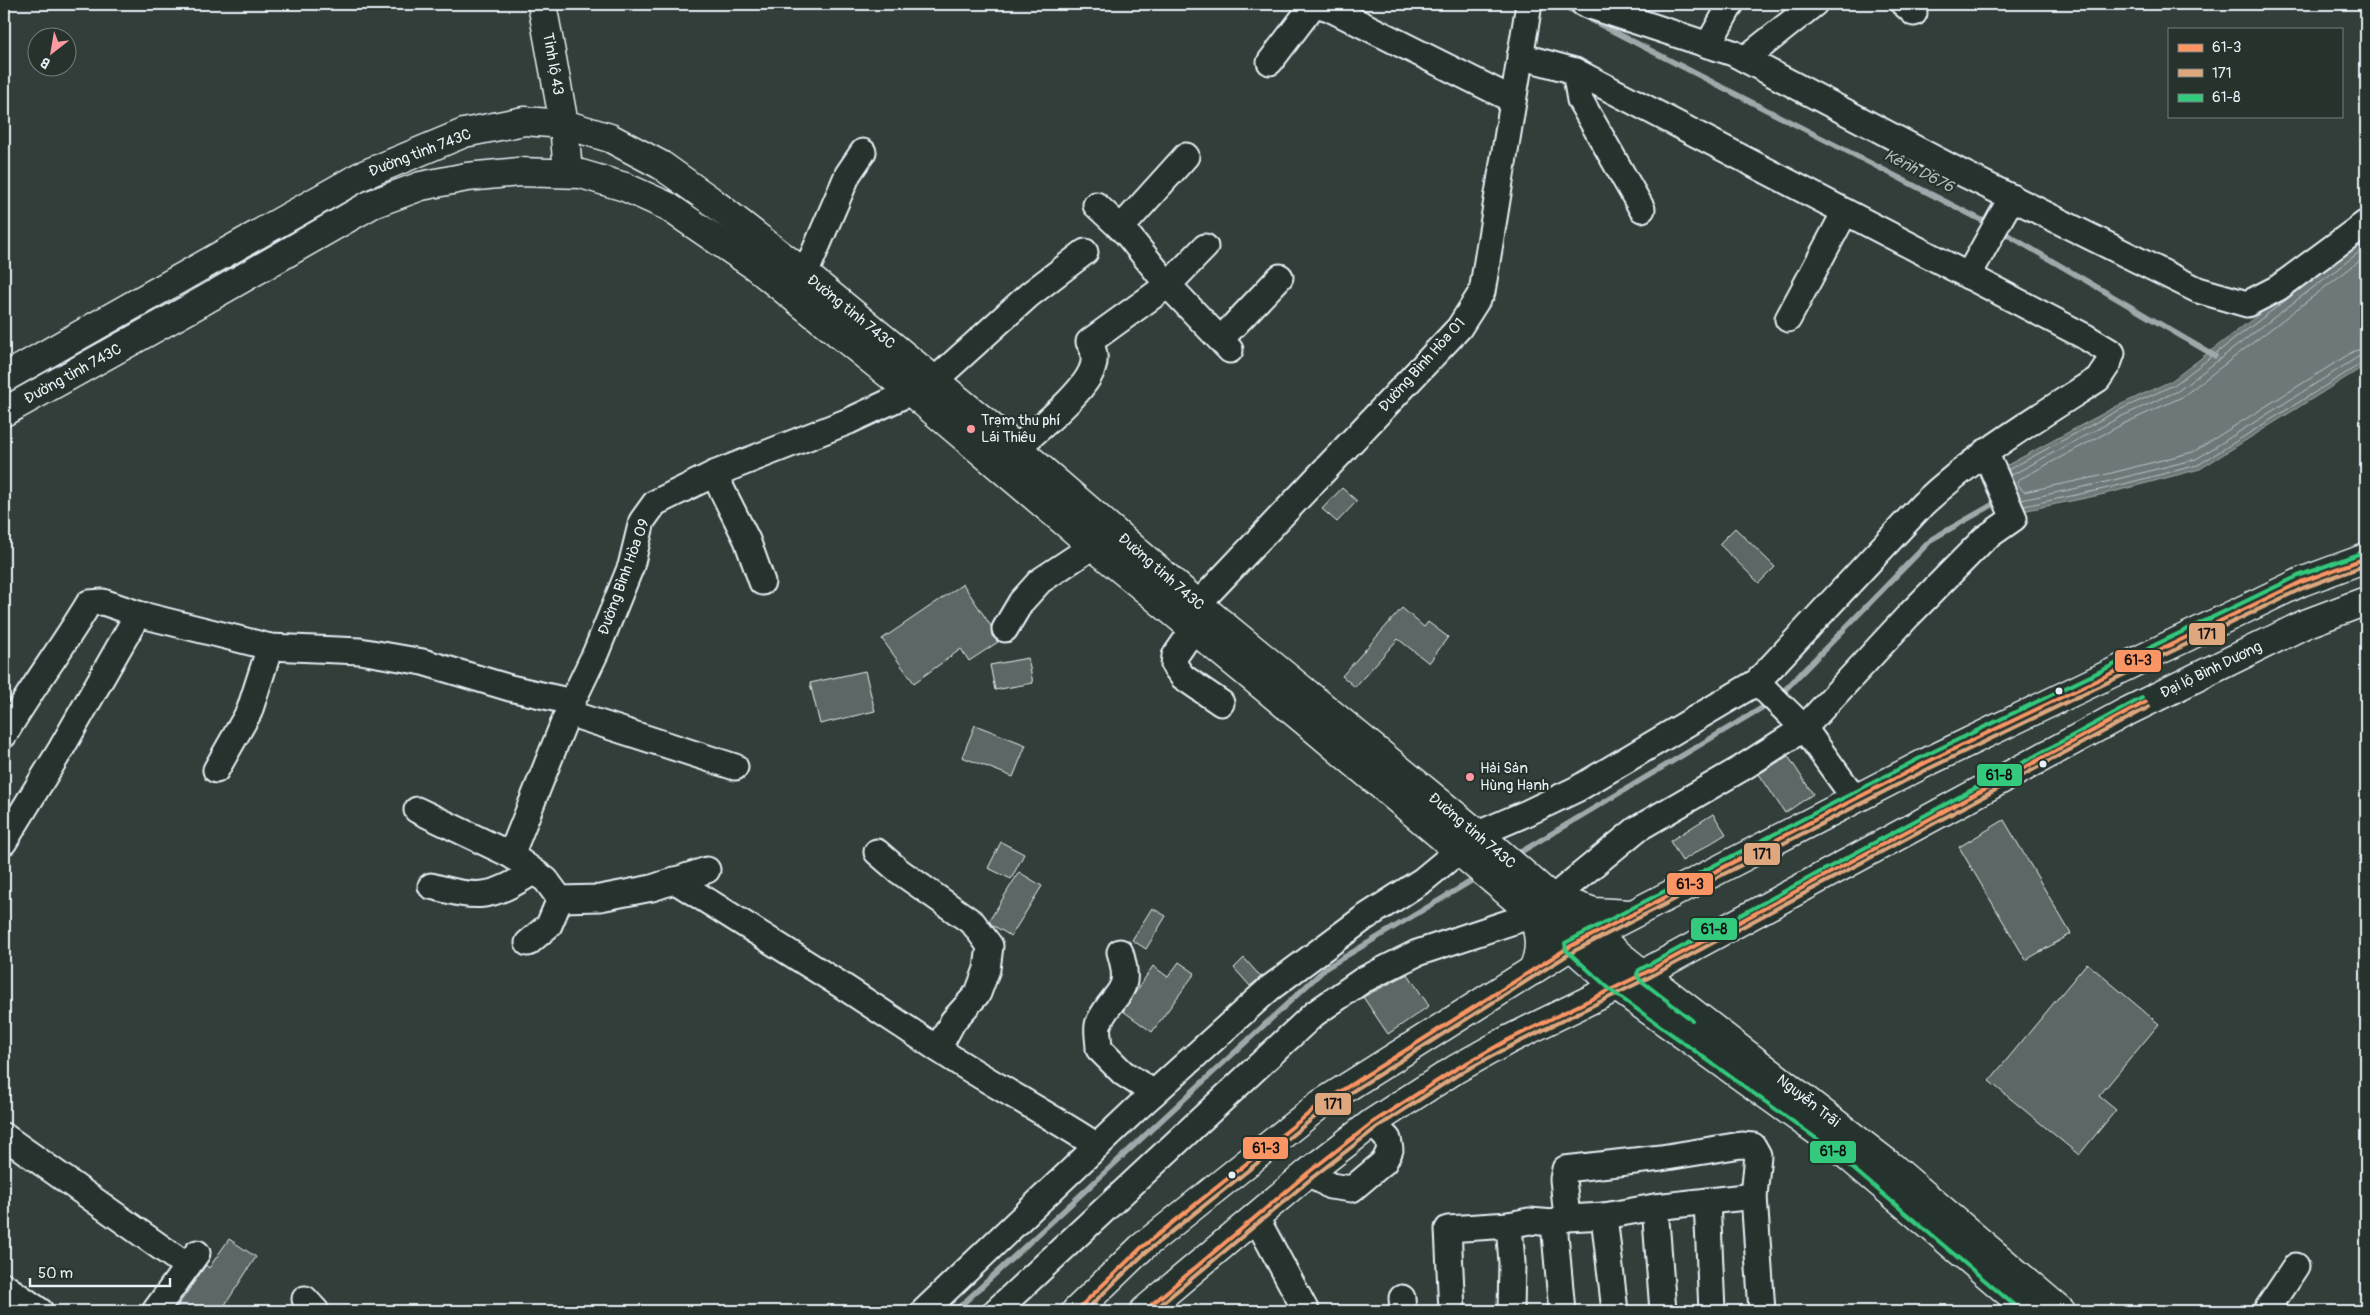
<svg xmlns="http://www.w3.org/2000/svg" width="2370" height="1315" viewBox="0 0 2370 1315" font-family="Pangolin,sans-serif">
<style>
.water{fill:#6d7978;stroke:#9ea9ab}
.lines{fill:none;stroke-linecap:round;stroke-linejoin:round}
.shore{stroke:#b7c1c5;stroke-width:1}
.stream{stroke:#9ea9ab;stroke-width:5.5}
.building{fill:#5c6865;stroke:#e8f1f8}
.minor-casing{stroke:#e8f1f8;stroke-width:29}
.major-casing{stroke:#e8f1f8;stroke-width:31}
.highway-casing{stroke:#e8f1f8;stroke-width:31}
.minor{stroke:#26332d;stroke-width:25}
.major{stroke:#26332d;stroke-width:28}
.highway{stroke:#26332d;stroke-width:28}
.bus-1-casing{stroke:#26332d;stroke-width:8}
.bus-2-casing{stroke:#26332d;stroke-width:8}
.bus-3-casing{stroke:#26332d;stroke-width:8}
.bus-1{stroke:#fb9564;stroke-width:4}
.bus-2{stroke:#dfa77e;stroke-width:4}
.bus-3{stroke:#33ca7d;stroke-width:4}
.poi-dot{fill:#ff9aa2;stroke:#26332d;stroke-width:2}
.bus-dot{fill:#e8f1f8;stroke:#26332d;stroke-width:2}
.labels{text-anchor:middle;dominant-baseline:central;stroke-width:4.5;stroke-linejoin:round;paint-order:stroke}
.street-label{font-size:15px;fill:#e8f1f8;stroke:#26332d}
.poi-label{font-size:15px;fill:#e8f1f8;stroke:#26332d;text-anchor:start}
.water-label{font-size:16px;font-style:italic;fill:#b1bbbe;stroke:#26332d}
.line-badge{stroke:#26332d;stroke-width:2}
.pale-badge-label{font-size:14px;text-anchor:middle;font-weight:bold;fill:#111}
</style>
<rect width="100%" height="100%" fill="#323e39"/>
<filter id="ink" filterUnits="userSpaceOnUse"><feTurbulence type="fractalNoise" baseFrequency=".02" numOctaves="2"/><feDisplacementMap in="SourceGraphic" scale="10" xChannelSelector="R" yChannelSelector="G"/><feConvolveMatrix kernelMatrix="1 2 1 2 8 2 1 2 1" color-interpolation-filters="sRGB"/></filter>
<g filter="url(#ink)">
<polygon class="water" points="2366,233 2366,365 2200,469 2105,494 2013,513 1991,474 2115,407 2171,381"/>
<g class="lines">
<g class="shore">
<polyline points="2366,256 2182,397 2123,424 2018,480 2017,483 2024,492 2100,476 2193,452 2354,351 2366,348"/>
<polyline points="2008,470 2117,411 2174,385 2340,259"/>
<polyline points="2010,476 2120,417 2178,391 2366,247"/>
<polyline points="2021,500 2102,483 2196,459 2358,357 2366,355"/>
<polyline points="2024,506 2104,489 2198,465 2362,363 2366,362"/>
</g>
<g class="stream">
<polyline points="1560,4 1991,225"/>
<polyline points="2001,231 2215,356"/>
<polyline points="1779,696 1932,539 1999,501"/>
<polyline points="1514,856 1770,703"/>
<polyline points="955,1311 1326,968 1478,877"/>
</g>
</g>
<g class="building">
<polygon points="1342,488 1357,501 1337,522 1322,509"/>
<polygon points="1735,528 1775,567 1759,583 1719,544"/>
<polygon points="963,584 991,626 992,636 998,642 969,661 961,649 914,683 882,639"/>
<polygon points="1402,608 1424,627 1428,622 1448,637 1429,663 1398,639 1355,687 1342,676"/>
<polygon points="1028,658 1033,683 995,690 990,665"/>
<polygon points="865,671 875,711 820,724 810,683"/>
<polygon points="975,725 1026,745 1013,777 962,757"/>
<polygon points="1788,756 1813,794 1785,813 1759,774"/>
<polygon points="1713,814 1726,834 1682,861 1670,841"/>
<polygon points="2004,820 2071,934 2026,960 1959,847"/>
<polygon points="1001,842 1024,854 1011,879 988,868"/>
<polygon points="1019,872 1042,886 1011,936 992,925 989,921"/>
<polygon points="1152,908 1166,916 1146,949 1132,940"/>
<polygon points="1244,958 1261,977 1250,986 1234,968"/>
<polygon points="1179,962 1195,973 1152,1032 1123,1011 1153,966 1168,977"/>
<polygon points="2087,963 2159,1024 2099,1096 2116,1110 2079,1155 1989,1081"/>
<polygon points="1408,974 1429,1006 1388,1034 1363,997"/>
<polygon points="229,1239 256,1257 221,1311 174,1311 206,1265 209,1268"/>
</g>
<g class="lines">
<defs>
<g id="minor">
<polyline points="1315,4 1329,8 1513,100"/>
<polyline points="1584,4 1733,53 1962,173 2198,290 2247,304 2278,288 2366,223"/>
<polyline points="1904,4 1914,13"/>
<polyline points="1708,45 1731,4"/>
<polyline points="1745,59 1814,4"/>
<polyline points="1270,62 1314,4"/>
<polyline points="1575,71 1580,100 1642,209"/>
<polyline points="1121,228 1186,156"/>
<polyline points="1205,247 1168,285 1230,350"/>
<polyline points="805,274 848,174 863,152"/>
<polyline points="1968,276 2012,197"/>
<polyline points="1788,319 1845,212"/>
<polyline points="1221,339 1280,277"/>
<polyline points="935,380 1029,295 1085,252"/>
<path d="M1017 448C1038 429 1080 396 1091 372 1096 362 1095 350 1089 342L1168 285 1127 234 1096 205"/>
<polyline points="714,474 747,540 762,582"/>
<polyline points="1198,604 1459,328 1482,292 1529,4"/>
<polyline points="1005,629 1021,602 1040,581 1093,546"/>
<polyline points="1193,630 1175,656 1174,665 1183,677 1221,703"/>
<polyline points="1757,682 1804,728 1855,799"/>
<polyline points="568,713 735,767"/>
<path d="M4 735C30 690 62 648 89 603L103 602 138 614 270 647 360 651 423 662 510 688 572 702"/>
<polyline points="216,770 249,712 270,647"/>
<polyline points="417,810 511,855 546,880 560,899 600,898 652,888 707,870"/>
<path d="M1478 834 1527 813 1577 789 1757 682 1923 504C1975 455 2037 418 2098 379L2108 364 2112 353 2084 336 1575 71 1520 56"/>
<polyline points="4,842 61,749 138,614"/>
<path d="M877 852 899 871 973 923 990 946 987 969 978 993 953 1021 938 1049C989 1083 1045 1112 1097 1146"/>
<polyline points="511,855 572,702 596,652 631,566 642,521 655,503 714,474 849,421 911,392"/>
<polyline points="674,880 841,985 938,1049"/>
<path d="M431 886C479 899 490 899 533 872"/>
<polyline points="1553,898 1637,829 1742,768 1804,728 1909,615 1984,539 2014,518 1985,452"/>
<polyline points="528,943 549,925 560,899"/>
<path d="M1120 952C1133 995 1115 989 1099 1022 1096 1028 1099 1041 1099 1049L1123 1073 1154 1093"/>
<polyline points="4,1136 187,1266"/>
<polyline points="1309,1172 1330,1186 1352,1189 1384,1162 1390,1150 1388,1139 1372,1123"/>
<polyline points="1707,1201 1712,1311"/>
<polyline points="1655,1207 1663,1311"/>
<polyline points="1255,1216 1306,1311"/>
<polyline points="1604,1216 1615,1311"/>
<polyline points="1567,1218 1563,1179 1565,1169 1661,1158 1741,1145 1753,1146 1758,1155 1754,1196"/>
<polyline points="1554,1223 1562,1311"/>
<polyline points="1509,1225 1529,1221 1554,1223 1567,1218 1604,1216 1655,1207 1754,1196 1762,1311"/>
<polyline points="4,1286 40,1311"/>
<polyline points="1402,1298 1403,1311"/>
<polyline points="305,1299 316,1311"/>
<polyline points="155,1311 197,1253"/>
<polyline points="924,1311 1134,1111 1270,988 1364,918 1423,880 1458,851"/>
<polyline points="996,1311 1314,1014 1363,980 1417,953 1532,915"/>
<polyline points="1452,1311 1448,1229 1509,1225 1512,1263 1511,1311"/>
<polyline points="2266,1311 2296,1266"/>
</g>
<g id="major">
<polyline points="542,4 564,124 568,173"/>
<polyline points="4,378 361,176 464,133 524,121 564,124 610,138 661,165 710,200 805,274 1017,448 1198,604 1478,834 1593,934"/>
<polyline points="4,412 189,309 372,204 421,186 467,177 519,172 581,174 625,187 667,206 755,266 911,392 1093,546 1305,721 1571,946"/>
<polyline points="1643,974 1891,1166 2061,1311"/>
<polyline points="1617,987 1828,1139 2030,1311"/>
</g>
<g id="highway">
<polyline points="1553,898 1594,912 1630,914"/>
<polyline points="1593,934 1643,974"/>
<polyline points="1571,946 1617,987"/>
<path d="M1532 971C1542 952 1541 934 1532 915"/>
<polyline points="1076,1311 1141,1248 1322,1103 1571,946 1927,762 2301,582 2366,558"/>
<polyline points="1144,1311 1309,1172 1372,1123 1456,1069 1508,1040 1643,974 2124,713 2305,624 2366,601"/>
</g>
</defs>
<use href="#minor" class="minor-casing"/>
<use href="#major" class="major-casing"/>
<use href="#highway" class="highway-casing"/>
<use href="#minor" class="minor"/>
<use href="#major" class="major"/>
<use href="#highway" class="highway"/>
<defs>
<g id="bus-1">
<polyline points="1076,1311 1141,1248 1322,1103 1571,946 1927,762 2301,582 2366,558"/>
<polyline points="1144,1311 1309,1172 1372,1123 1456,1069 1508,1040 1643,974 2146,702"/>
</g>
<g id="bus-2">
<polyline points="1085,1311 1145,1253 1326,1108 1574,951 1930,768 2303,588 2366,565"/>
<polyline points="1153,1311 1313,1177 1376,1128 1459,1074 1511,1046 1646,979 2149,707"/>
</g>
<g id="bus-3">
<polyline points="1692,1020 1639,979 1637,974 1639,970 2142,698"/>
<polyline points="2021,1311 1824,1144 1613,992 1566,950 1565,943 1924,756 2298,576 2364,552"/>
</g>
</defs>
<use href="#bus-1" class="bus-1-casing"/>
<use href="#bus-2" class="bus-2-casing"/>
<use href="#bus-3" class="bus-3-casing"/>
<use href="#bus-1" class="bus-1"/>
<use href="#bus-2" class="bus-2"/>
<use href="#bus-3" class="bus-3"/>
</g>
</g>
<g class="poi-dot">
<circle cx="971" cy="429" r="5"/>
<circle cx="1470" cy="777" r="5"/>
</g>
<g class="bus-dot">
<circle cx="2059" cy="691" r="4.5"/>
<circle cx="2043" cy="764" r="4.5"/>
<circle cx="1232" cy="1175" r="4.5"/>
</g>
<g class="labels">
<g class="street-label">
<text transform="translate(553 64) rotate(80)">Tỉnh lộ 43</text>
<text transform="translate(420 153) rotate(-21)">Đường tỉnh 743C</text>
<text transform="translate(851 312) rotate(39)">Đường tỉnh 743C</text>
<text transform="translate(1422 365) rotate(-48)">Đường Bình Hòa 01</text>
<text transform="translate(73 374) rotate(-29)">Đường tỉnh 743C</text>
<text transform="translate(1161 572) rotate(41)">Đường tỉnh 743C</text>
<text transform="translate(624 577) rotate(-70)">Đường Bình Hòa 09</text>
<text transform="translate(2211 670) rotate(-26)">Đại lộ Bình Dương</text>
<text transform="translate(1472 831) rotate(40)">Đường tỉnh 743C</text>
<text transform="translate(1808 1101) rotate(38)">Nguyễn Trãi</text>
</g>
<g class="poi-label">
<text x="981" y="420">Trạm thu phí<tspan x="981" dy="17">Lái Thiêu</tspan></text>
<text x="1480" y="768">Hải Sản<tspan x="1480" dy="17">Hùng Hạnh</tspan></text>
</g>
<g class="water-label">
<text transform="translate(1919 171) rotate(27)">Kênh D676</text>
</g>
</g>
<g class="line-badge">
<rect x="2188" y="622" width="38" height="24" rx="5" fill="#dfa77e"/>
<rect x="2114" y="649" width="48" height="24" rx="5" fill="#fb9564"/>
<rect x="1976" y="763" width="47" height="24" rx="5" fill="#33ca7d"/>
<rect x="1743" y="842" width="38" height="24" rx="5" fill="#dfa77e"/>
<rect x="1666" y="872" width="48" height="24" rx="5" fill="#fb9564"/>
<rect x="1690" y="917" width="48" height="24" rx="5" fill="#33ca7d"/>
<rect x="1314" y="1092" width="38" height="24" rx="5" fill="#dfa77e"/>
<rect x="1242" y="1136" width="47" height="24" rx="5" fill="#fb9564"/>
<rect x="1809" y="1140" width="48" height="24" rx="5" fill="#33ca7d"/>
</g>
<g class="pale-badge-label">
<text x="2207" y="639">171</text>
<text x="2138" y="665">61-3</text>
<text x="1999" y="780">61-8</text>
<text x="1762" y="859">171</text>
<text x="1690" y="889">61-3</text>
<text x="1714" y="934">61-8</text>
<text x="1333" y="1109">171</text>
<text x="1266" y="1153">61-3</text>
<text x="1833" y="1156">61-8</text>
</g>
<rect width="2370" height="1315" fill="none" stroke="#26332d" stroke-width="20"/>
<rect x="10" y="10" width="2350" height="1295" fill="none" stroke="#e8f1f8" stroke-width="2" filter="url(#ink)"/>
<rect x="2168" y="28" width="175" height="90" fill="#26332d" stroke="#747f7e"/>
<rect x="2178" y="44" width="25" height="8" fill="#fb9564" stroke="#747f7e"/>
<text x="2212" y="52" font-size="15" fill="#e8f1f8">61-3</text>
<rect x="2178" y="69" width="25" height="8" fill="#dfa77e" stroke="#747f7e"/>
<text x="2212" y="78" font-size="15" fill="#e8f1f8">171</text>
<rect x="2178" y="94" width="25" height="8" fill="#33ca7d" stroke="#747f7e"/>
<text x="2212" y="102" font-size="15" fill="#e8f1f8">61-8</text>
<g transform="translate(52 52) rotate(211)"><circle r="24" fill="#26332d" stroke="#747f7e"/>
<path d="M0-4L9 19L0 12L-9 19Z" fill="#ff9aa2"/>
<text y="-8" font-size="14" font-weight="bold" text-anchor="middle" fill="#e8f1f8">B</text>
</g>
<path d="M30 1278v8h140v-8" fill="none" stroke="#e8f1f8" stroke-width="2.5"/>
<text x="38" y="1278" font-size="15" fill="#e8f1f8" stroke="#26332d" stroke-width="4" paint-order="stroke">50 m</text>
</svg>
